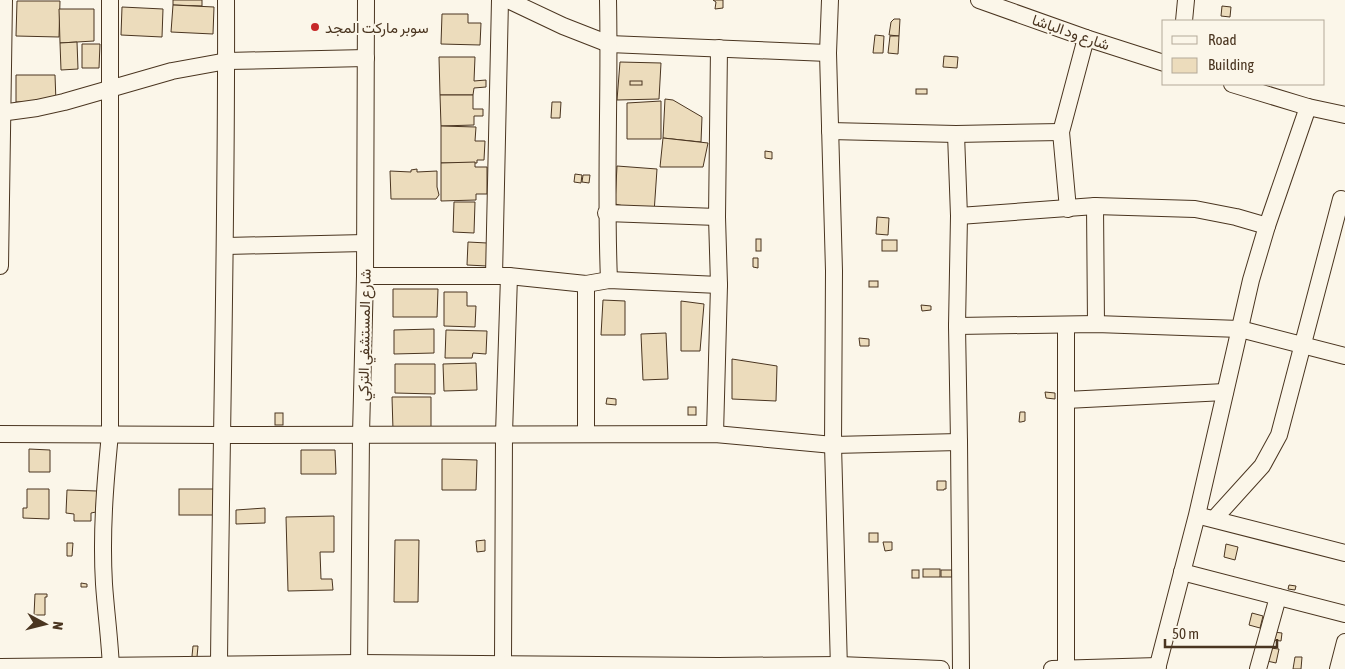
<svg xmlns="http://www.w3.org/2000/svg" width="1345" height="669" viewBox="0 0 1345 669" font-family="'Asap Condensed',Vazirmatn,sans-serif">
<style>
.building{fill:#ecdcbc;stroke:#4a3520}
.lines{fill:none;stroke-linecap:round;stroke-linejoin:round}
.minor-casing{stroke:#4a3520;stroke-width:18}
.minor{stroke:#fbf6e9;stroke-width:16}
.poi-dot{fill:#c62828;stroke:#fbf6e9;stroke-width:2}
.labels{text-anchor:middle;dominant-baseline:central;stroke-width:4;stroke-linejoin:round;paint-order:stroke}
.poi-label{font-size:15px;fill:#4a3520;stroke:#fbf6e9;text-anchor:start}
.street-label{font-size:15px;fill:#4a3520;stroke:#fbf6e9}
</style>
<rect width="100%" height="100%" fill="#fbf6e9"/>
<g class="building">
<polygon points="173,0 202,0 202,6 173,5"/>
<polygon points="713,0 723,0 723,8 715,9 716,2"/>
<polygon points="17,1 60,1 59,37 16,36"/>
<polygon points="173,5 214,7 213,34 171,32"/>
<polygon points="1222,6 1231,7 1230,17 1221,16"/>
<polygon points="122,7 163,9 162,37 121,35"/>
<polygon points="59,9 94,9 94,41 60,43"/>
<polygon points="442,14 468,14 468,23 481,23 480,45 441,44"/>
<polygon points="894,19 900,19 899,36 889,35 891,22"/>
<polygon points="875,35 884,36 883,53 873,53"/>
<polygon points="890,36 899,36 898,54 888,53"/>
<polygon points="77,42 78,69 61,70 60,43"/>
<polygon points="82,44 100,44 99,68 82,68"/>
<polygon points="944,56 958,57 957,68 943,67"/>
<polygon points="439,57 475,57 474,81 486,80 486,87 474,88 473,95 440,95"/>
<polygon points="620,62 661,63 659,99 617,100"/>
<polygon points="16,75 55,75 56,102 16,102"/>
<rect x="630" y="81" width="12" height="4"/>
<rect x="916" y="89" width="11" height="5"/>
<polygon points="440,95 473,95 473,109 483,109 483,116 474,116 474,125 441,126"/>
<polygon points="665,99 673,100 702,117 701,142 663,138"/>
<polygon points="661,101 661,139 627,139 627,103"/>
<polygon points="552,102 561,102 560,118 551,118"/>
<polygon points="441,126 476,127 475,141 485,141 484,160 477,160 477,163 441,163"/>
<polygon points="663,138 708,143 703,167 660,167"/>
<polygon points="765,151 772,152 772,159 765,158"/>
<polygon points="475,162 475,167 487,167 487,194 476,194 476,200 441,201 441,163"/>
<polygon points="617,166 657,169 654,213 615,204"/>
<polygon points="417,169 417,172 437,171 437,187 439,195 436,199 391,199 390,171 411,172 411,170"/>
<polygon points="575,174 582,175 581,183 574,182"/>
<polygon points="583,175 590,175 589,183 582,182"/>
<polygon points="454,202 475,202 474,233 453,232"/>
<polygon points="877,217 889,218 888,235 876,234"/>
<rect x="756" y="239" width="5" height="12"/>
<rect x="882" y="240" width="15" height="11"/>
<polygon points="468,242 487,243 487,266 467,265"/>
<polygon points="753,258 758,258 758,268 753,267"/>
<rect x="869" y="281" width="9" height="6"/>
<polygon points="393,289 438,289 437,317 393,317"/>
<polygon points="444,292 467,292 467,306 476,306 475,327 444,326"/>
<polygon points="603,300 625,301 625,335 601,335"/>
<polygon points="681,301 704,304 700,351 681,351"/>
<polygon points="921,305 931,306 931,310 922,311"/>
<polygon points="434,329 434,353 394,354 394,330"/>
<polygon points="446,330 487,331 486,354 473,353 472,358 445,358"/>
<polygon points="666,333 668,379 643,380 641,334"/>
<polygon points="859,338 869,339 869,346 860,346"/>
<polygon points="732,359 777,366 776,401 732,399"/>
<polygon points="476,363 477,390 444,391 443,364"/>
<polygon points="395,364 435,364 435,394 395,393"/>
<polygon points="1045,392 1055,393 1055,399 1046,398"/>
<polygon points="392,397 431,397 431,430 393,430"/>
<polygon points="607,398 616,399 616,405 606,404"/>
<rect x="688" y="407" width="8" height="8"/>
<polygon points="1020,412 1025,412 1025,421 1021,422 1019,422"/>
<rect x="275" y="413" width="8" height="12"/>
<polygon points="29,449 50,450 50,472 29,472"/>
<polygon points="301,450 335,450 336,474 301,474"/>
<polygon points="442,459 477,460 476,490 442,490"/>
<polygon points="937,481 946,481 946,489 944,489 944,490 937,490"/>
<polygon points="27,489 49,489 49,519 23,518 23,508 27,508"/>
<rect x="179" y="489" width="38" height="26"/>
<polygon points="67,490 97,491 96,512 91,513 91,521 74,521 74,514 66,513"/>
<polygon points="265,508 265,523 236,524 236,510"/>
<polygon points="334,516 334,552 320,552 321,579 332,579 333,590 288,591 286,517"/>
<rect x="869" y="533" width="9" height="9"/>
<polygon points="395,540 419,540 418,602 394,602"/>
<polygon points="485,540 485,551 477,552 476,541"/>
<polygon points="883,542 892,542 892,550 885,551"/>
<polygon points="67,543 73,543 72,556 67,556"/>
<polygon points="1226,544 1238,547 1235,560 1224,557"/>
<rect x="923" y="569" width="17" height="8"/>
<rect x="912" y="570" width="7" height="8"/>
<rect x="941" y="570" width="11" height="7"/>
<polygon points="81,583 87,584 87,587 81,587"/>
<polygon points="1289,585 1296,586 1295,590 1288,589"/>
<polygon points="35,594 47,594 47,597 45,597 45,615 34,615"/>
<polygon points="1252,613 1263,616 1260,628 1249,625"/>
<polygon points="1274,632 1282,633 1281,641 1273,640"/>
<polygon points="193,646 198,646 197,657 195,658 192,656"/>
<polygon points="1270,648 1279,649 1276,663 1267,661"/>
<polygon points="1295,657 1302,657 1301,669 1293,669"/>
</g>
<g class="lines">
<defs>
<g id="minor">
<path d="M110 0V434C105 484 101 534 104 584 106 613 110 641 111 669"/>
<polyline points="508,0 563,26 609,44 828,53"/>
<path d="M608 0C610 94 605 187 609 280"/>
<polyline points="830,0 828,53 834,271 833,445 839,669"/>
<polyline points="979,0 1086,38 1164,63"/>
<polyline points="1184,21 1186,0"/>
<polyline points="1232,84 1308,107 1345,115"/>
<polyline points="0,113 37,108 64,102 172,71 227,61 366,58"/>
<polyline points="830,131 956,134 1061,132"/>
<polyline points="956,134 959,216 957,326 959,442 961,669"/>
<polyline points="1095,206 1096,324"/>
<polyline points="1068,209 1061,132 1086,38"/>
<polyline points="606,213 717,217"/>
<polyline points="959,216 1095,206 1195,209 1236,217 1267,226"/>
<polyline points="226,246 365,243"/>
<polyline points="0,266 4,0"/>
<polyline points="365,276 509,276 586,284 609,280 719,285"/>
<polyline points="494,276 500,0"/>
<polyline points="586,284 586,434"/>
<polyline points="957,326 1096,324 1240,329 1345,356"/>
<polyline points="1066,400 1225,392"/>
<polyline points="0,434 222,435 715,434 833,445 959,442"/>
<polyline points="715,434 719,285 717,217 719,48"/>
<polyline points="1204,517 1345,553"/>
<polyline points="1214,519 1262,466 1279,435 1341,199"/>
<polyline points="1182,572 1345,614"/>
<polyline points="503,663 504,434 509,276"/>
<path d="M219 664C221 442 227 221 226 0"/>
<polyline points="0,667 359,663 718,666 839,665 941,669"/>
<polyline points="1066,668 1066,325"/>
<polyline points="359,669 361,434 365,276 366,0"/>
<polyline points="1052,669 1158,666"/>
<polyline points="1157,669 1197,515 1251,280 1267,226 1308,107"/>
<polyline points="1258,669 1278,597"/>
<polyline points="1338,669 1345,642"/>
</g>
</defs>
<use href="#minor" class="minor-casing"/>
<use href="#minor" class="minor"/>
</g>
<circle class="poi-dot" cx="315" cy="27" r="5"/>
<g class="labels">
<g class="poi-label">
<text x="325" y="27">سوبر ماركت المجد</text>
</g>
<g class="street-label">
<text transform="translate(1071 32) rotate(19)">شارع ود الباشا</text>
<text transform="translate(364 335) rotate(-89)">شارع المستشفي التركي</text>
</g>
</g>
<rect x="1162" y="20" width="162" height="65" fill="#fbf6e9" stroke="#b4a999"/>
<rect x="1172" y="36" width="25" height="8" fill="#fbf6e9" stroke="#b4a999"/>
<text x="1208" y="45" font-size="15" fill="#4a3520">Road</text>
<rect x="1172" y="58" width="25" height="15" fill="#ecdcbc" stroke="#b4a999"/>
<text x="1208" y="70" font-size="15" fill="#4a3520">Building</text>
<g transform="translate(45 624) rotate(97)" stroke="#fbf6e9" stroke-width="4" paint-order="stroke">
<path d="M0-4L9 19L0 12L-9 19Z" fill="#4a3520"/>
<text y="-8" font-size="14" font-weight="bold" text-anchor="middle" fill="#4a3520">N</text>
</g>
<path d="M1165 639v8h112v-8" fill="none" stroke="#4a3520" stroke-width="2.5"/>
<text x="1172" y="639" font-size="15" fill="#4a3520" stroke="#fbf6e9" stroke-width="4" paint-order="stroke">50 m</text>
</svg>
